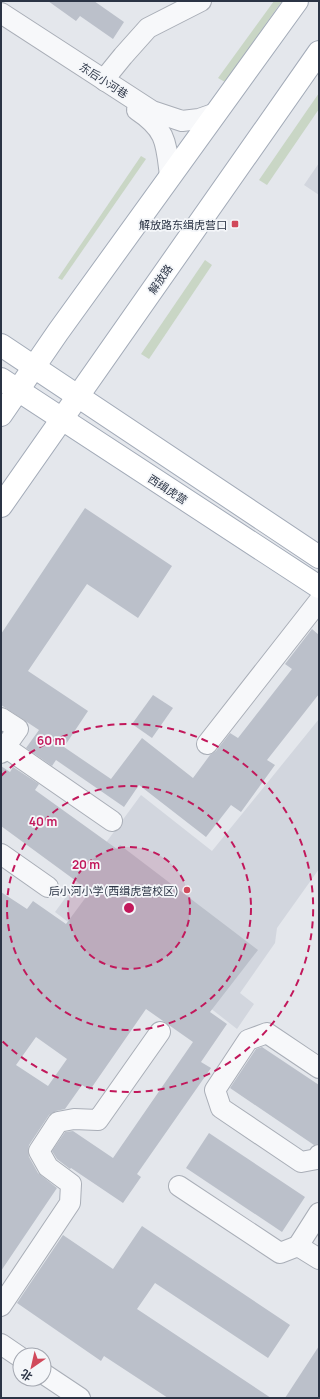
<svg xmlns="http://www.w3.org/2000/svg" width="320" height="1399" viewBox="0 0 320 1399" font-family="Manrope,'Noto Sans SC',sans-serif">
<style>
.built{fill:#d2d6de}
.green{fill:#c9d6c5}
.building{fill:#bbc0ca;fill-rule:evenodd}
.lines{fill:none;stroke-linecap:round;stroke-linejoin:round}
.minor-casing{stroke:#a9aeb7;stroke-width:22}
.major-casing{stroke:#a3abb8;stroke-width:24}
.minor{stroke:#f7f8fa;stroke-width:20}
.major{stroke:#fff;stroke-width:22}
.ring{fill:none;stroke:#c2185b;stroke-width:2;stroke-dasharray:7 5}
.poi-dot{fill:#d1495b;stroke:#f4f6f9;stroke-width:1.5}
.labels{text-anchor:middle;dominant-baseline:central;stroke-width:3.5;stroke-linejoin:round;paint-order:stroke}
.street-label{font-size:11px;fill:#2b3445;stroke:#f4f6f9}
.poi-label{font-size:11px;fill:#2b3445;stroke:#f4f6f9;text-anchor:end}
.centre{fill:#c2185b;stroke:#f4f6f9;stroke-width:2}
.ring-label{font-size:12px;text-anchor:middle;font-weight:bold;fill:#c2185b;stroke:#f4f6f9;stroke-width:3.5;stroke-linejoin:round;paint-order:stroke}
</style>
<rect width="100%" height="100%" fill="#e4e7ec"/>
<g class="built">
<polygon points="319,163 319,195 304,185"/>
<polygon points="319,719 319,869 277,928 275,943 240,993 254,1004 237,1029 135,949 124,965 55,912 141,795 212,851"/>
</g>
<g class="green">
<polygon points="274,1 282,1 225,82 218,78"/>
<polygon points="319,93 319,109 267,185 259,180"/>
<polygon points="141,156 146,159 62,280 58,278"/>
<polygon points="205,260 212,265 149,359 141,354"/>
</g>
<g class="building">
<polygon points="48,1 94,1 124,22 113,39 80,16 76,21"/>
<polygon points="85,508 172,566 138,618 87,584 28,671 88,711 64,747 111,779 142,738 193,778 210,755 216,751 230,733 238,738 292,669 285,664 312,629 319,635 319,694 267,760 275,765 241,812 231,805 206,837 139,785 124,807 56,760 52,766 26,748 39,730 1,705 1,634"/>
<polygon points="153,695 173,708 152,738 132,724"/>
<path d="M1 766 10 772 13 767 39 784 35 790 117 849 120 845 258 950 210 1012 227 1024 201 1062 211 1068 137 1174 141 1177 123 1203 71 1168 70 1169 57 1159 52 1151 65 1132 73 1131 113 1158 193 1042 146 1009 90 1090 82 1085 65 1109 56 1111 49 1115 29 1145 28 1151 29 1157 38 1173 57 1188 1 1271V892L27 909 33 901 66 924 89 893 86 891 87 889 1 826ZM36 1037 67 1059 48 1086 16 1065Z"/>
<polygon points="262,1047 319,1085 319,1144 314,1145 230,1088 256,1049"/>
<polygon points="209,1133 305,1197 282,1232 186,1168"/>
<polygon points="142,1226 290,1325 268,1358 155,1283 137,1309 271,1398 168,1398 104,1356 101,1361 17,1303 63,1235 113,1269"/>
<polygon points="319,1346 319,1398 285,1398"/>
</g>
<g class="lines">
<defs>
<g id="minor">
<polyline points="1,13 152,111 182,121 199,119 216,113"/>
<polyline points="105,81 110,72 123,56 148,28 201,1"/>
<path d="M137 110C167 130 166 143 170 176"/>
<polyline points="1,718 18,729 1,753"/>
<polyline points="207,744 319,601"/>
<polyline points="5,747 112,821"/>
<polyline points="1,854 48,887"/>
<polyline points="319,1068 267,1033 248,1040 215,1090 221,1108 301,1162 317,1159 319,1155"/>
<polyline points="179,1186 280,1253 298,1246 319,1259"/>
<polyline points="298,1246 319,1213"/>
<polyline points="1,1306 70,1203 71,1184 48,1167 39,1151 58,1122 74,1119 98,1120 160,1032"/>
<polyline points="1,1344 20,1357"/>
<polyline points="44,1374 80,1398"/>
</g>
<g id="major">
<polyline points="1,345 319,557"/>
<polyline points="1,379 319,587"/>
<polyline points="1,415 58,332 297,1"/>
<polyline points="1,506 319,52"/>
</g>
</defs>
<use href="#minor" class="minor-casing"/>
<use href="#major" class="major-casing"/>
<use href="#minor" class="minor"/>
<use href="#major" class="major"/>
</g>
<circle cx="129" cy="908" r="61" fill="#c2185b" fill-opacity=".12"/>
<g class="ring">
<circle cx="129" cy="908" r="61"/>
<circle cx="129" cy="908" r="122"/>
<path d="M1 776A184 184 0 1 1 1 1040"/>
</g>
<g class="poi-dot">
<rect x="231" y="220" width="8" height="8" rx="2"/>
<circle cx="187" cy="890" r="4"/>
</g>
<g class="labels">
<g class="street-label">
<text transform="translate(104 80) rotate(33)">东后小河巷</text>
<text transform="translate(160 279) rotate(-55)">解放路</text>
<text transform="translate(168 489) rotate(33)">西缉虎营</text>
</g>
<g class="poi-label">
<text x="227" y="224">解放路东缉虎营口</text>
<text x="179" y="890">后小河小学(西缉虎营校区)</text>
</g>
</g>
<circle cx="129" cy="908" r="6" class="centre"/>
<g class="ring-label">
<text x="51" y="745">60 m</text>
<text x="43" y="826">40 m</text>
<text x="86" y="869">20 m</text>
</g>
<rect width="320" height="1399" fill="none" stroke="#2b3445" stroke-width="4"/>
<g transform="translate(32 1367) rotate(214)"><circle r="19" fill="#f4f6f9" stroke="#a4a8b1"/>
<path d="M0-3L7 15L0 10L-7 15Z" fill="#d1495b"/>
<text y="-6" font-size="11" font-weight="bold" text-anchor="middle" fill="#2b3445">北</text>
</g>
</svg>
